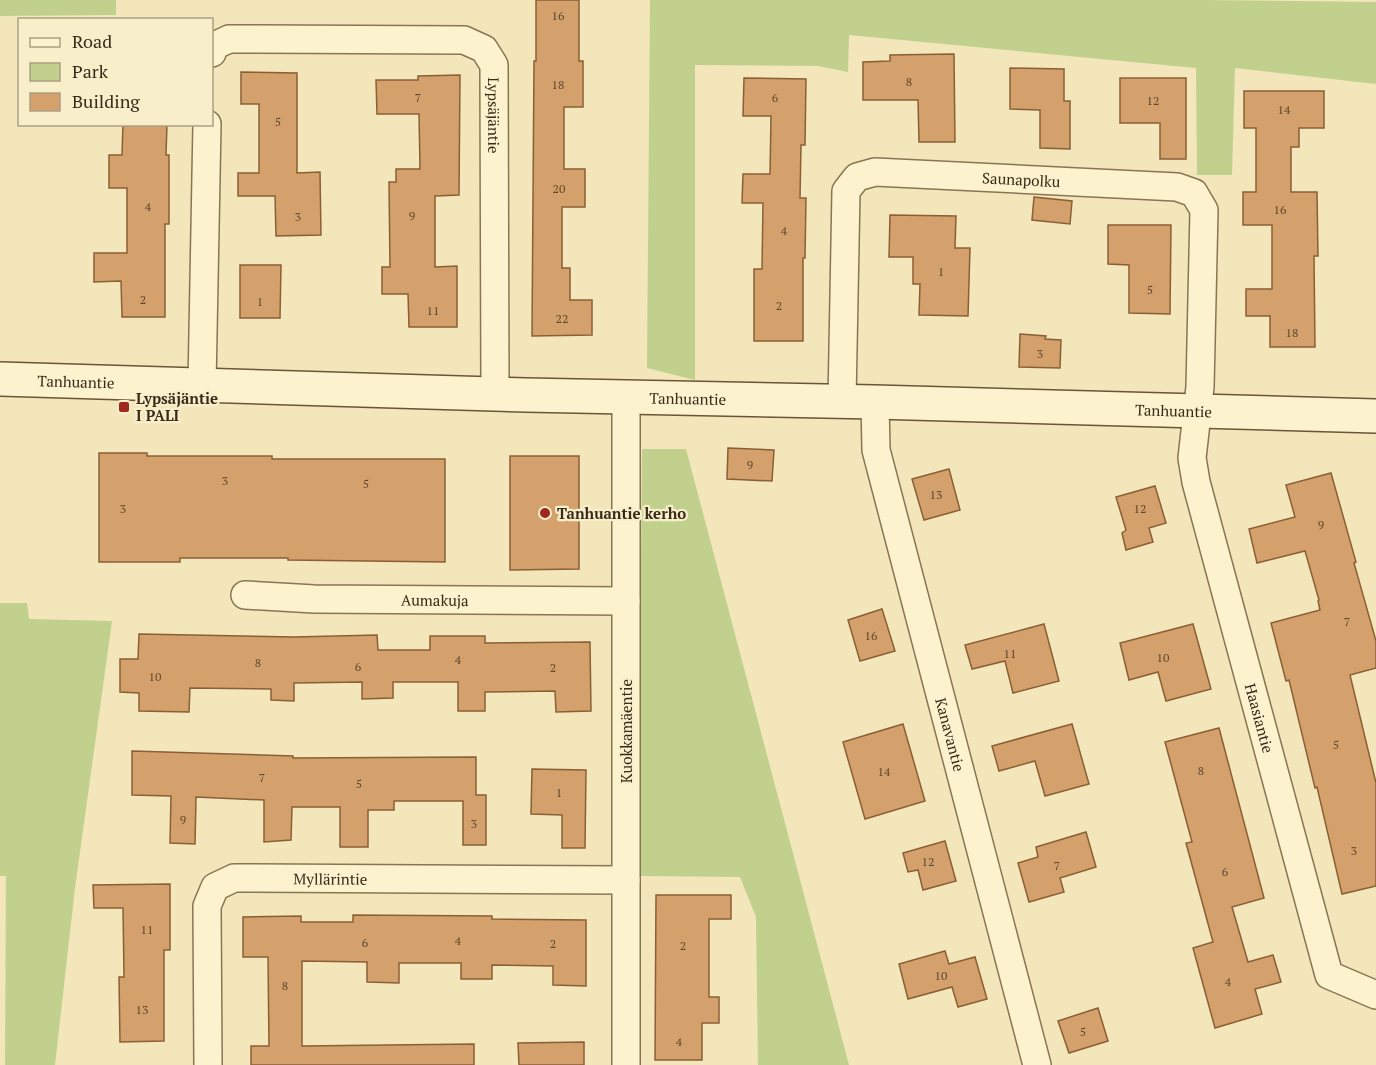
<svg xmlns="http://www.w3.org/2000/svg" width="1376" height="1065" viewBox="0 0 1376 1065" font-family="'PT Serif',serif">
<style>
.green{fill:#c2d08d}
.building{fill:#d4a06c;stroke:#8b5f36;stroke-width:1.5}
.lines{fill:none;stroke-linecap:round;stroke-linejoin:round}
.street-casing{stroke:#8a7553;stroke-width:30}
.secondary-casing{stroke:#6b5536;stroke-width:36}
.street{stroke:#fcf2cd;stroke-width:27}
.secondary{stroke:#fcf2cd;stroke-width:33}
.poi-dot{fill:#9e281d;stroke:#f8efca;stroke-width:2}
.labels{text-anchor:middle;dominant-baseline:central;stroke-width:4.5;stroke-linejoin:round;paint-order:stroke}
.number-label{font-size:12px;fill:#5e482e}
.street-label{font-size:15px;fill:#372a19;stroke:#f8efca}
.poi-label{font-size:15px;font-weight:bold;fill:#372a19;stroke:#f8efca;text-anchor:start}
</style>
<rect width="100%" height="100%" fill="#f2e6ba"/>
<g class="green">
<polygon points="0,0 116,0 116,15 0,16"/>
<polygon points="650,0 1206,0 1376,2 1376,84 1235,68 1232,175 1197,175 1196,68 849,35 848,72 818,66 695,65 695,380 647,368"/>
<polygon points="642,449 686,449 849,1065 758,1065 756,917 740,877 638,876"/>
<polygon points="0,603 27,603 29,619 112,621 75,888 55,1065 5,1065 6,876 0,876"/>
</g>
<g class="building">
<polygon points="536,0 579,0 579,61 583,61 583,107 564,107 564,169 585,169 585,207 562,207 562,268 570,268 570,300 592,300 592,335 532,336 534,61 536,61"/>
<polygon points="954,54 955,142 919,142 918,100 863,100 863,62 890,61 890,55"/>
<polygon points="1010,68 1064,69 1064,101 1070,101 1070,149 1040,148 1040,110 1010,109"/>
<polygon points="241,72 297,73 297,173 320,172 321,235 276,236 275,196 238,196 238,173 259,173 259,104 241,104"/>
<polygon points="460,75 459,195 435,196 435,267 457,266 457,327 409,327 408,294 382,294 382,267 390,267 389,182 396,182 396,169 420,169 419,114 377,114 376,80 418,80 418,76"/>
<polygon points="744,78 806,79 805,145 801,145 800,198 806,198 805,258 803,258 803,341 754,341 754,269 762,269 763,203 742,203 743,174 770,174 771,116 743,116"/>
<polygon points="1120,78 1186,78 1186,159 1160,159 1160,123 1120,123"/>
<polygon points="1244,91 1324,91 1324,128 1299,128 1299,147 1291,147 1291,192 1317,192 1318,256 1314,256 1315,347 1270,347 1270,316 1246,316 1246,289 1272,289 1272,225 1243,225 1243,192 1256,192 1256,128 1244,128"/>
<polygon points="123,124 167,124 166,155 169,155 169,224 165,224 165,317 122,317 121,281 94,282 94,253 127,253 127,188 109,188 109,155 122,155"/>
<polygon points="1034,197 1072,201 1070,224 1032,220"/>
<polygon points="890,215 956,216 955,248 970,248 968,316 919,315 920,284 913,284 913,257 889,257"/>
<polygon points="1108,225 1171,225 1170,314 1129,313 1129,265 1108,264"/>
<polygon points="240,265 281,265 280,318 240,318"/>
<polygon points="1020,334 1046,336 1045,339 1061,340 1060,368 1019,367"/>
<polygon points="728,448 774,450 772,481 727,479"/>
<polygon points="99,453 147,453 147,456 272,456 272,459 445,459 445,562 288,560 288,558 180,558 180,562 99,562"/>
<polygon points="510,456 579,456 579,569 510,570"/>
<polygon points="949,469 960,510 924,520 912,479"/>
<polygon points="1331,473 1356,562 1354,563 1376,641 1376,668 1350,675 1376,783 1376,886 1342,894 1317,787 1315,788 1289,680 1286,681 1271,623 1320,610 1318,601 1319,600 1305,551 1257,563 1249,529 1295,517 1286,485"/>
<polygon points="1155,486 1166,523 1149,528 1153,542 1126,550 1122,533 1126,530 1116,497"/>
<polygon points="882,609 895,651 860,661 848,620"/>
<polygon points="1044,624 1059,681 1013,693 1005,661 972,669 965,645"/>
<polygon points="1193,624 1211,689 1166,701 1158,672 1129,680 1120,643"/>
<polygon points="139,634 294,637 377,635 378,650 430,650 430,636 485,636 485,643 590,642 591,711 556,712 555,691 485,692 485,711 458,711 458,682 393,682 393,698 362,699 362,682 294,683 294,701 271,700 271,689 190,688 189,712 139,711 139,693 120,692 120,659 138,659"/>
<polygon points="903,724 925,801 865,819 843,742"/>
<polygon points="1072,724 1089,784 1045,796 1035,761 999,771 992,746"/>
<polygon points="1219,728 1264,898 1232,907 1248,962 1273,955 1281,982 1255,989 1262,1014 1215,1028 1193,948 1213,942 1186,843 1192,842 1165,742"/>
<polygon points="132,751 293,756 293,758 476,757 476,795 486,795 486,845 463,845 463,801 394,801 394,810 368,810 368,847 340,847 340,807 292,807 291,840 264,842 264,800 196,797 195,844 170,843 171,796 132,795"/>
<polygon points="532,769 586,770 585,848 562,848 562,815 531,814"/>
<polygon points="1086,832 1096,867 1060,878 1064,892 1029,902 1018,863 1038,857 1036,847"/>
<polygon points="945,841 956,881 923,890 918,870 908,872 903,853"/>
<polygon points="170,884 170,950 164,950 164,1041 120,1042 119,977 124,977 123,908 94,908 93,885"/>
<polygon points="656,895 731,895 731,919 709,919 709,997 719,997 719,1023 702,1023 702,1060 655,1060"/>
<polygon points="353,915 492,916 492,919 586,920 586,986 553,985 553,966 492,965 492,979 461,979 461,963 399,963 399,983 367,982 367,962 302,961 302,1046 474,1044 474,1065 251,1065 251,1046 269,1046 268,957 243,957 243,917 301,916 301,922 353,922"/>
<polygon points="945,951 949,964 975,957 987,999 958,1007 952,987 908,999 899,964"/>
<polygon points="1098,1008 1108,1041 1069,1053 1058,1021"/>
<polygon points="584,1042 584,1065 519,1065 518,1043"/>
</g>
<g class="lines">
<defs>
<g id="street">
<path id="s1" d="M212 53 214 46 229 39 464 40 484 49 494 65 495 394"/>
<polyline points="202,385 207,124"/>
<path id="s2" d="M842 401 846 191 857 177 875 172 1177 187 1194 193 1204 210 1200 387 1192 458 1196 482 1329 975 1376 995"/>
<path id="s3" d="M875 402 876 450 1037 1065"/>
<path id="s4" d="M245 595 314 599 626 601"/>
<path id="s5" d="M208 1065 207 906 215 887 234 878 626 880"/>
<polyline points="626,1065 626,397"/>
</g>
<g id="secondary">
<path id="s6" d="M0 379 526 395 875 402 1376 416"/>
</g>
</defs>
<use href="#street" class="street-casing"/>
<use href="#secondary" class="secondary-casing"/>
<use href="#street" class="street"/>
<use href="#secondary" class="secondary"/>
</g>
<g class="poi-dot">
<rect x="118" y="401" width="12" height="12" rx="3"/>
<circle cx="545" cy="513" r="6"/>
</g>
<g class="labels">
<g class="number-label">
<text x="558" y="15">16</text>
<text x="909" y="81">8</text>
<text x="558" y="84">18</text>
<text x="418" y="97">7</text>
<text x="775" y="97">6</text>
<text x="1153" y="100">12</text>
<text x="1284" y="109">14</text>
<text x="278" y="121">5</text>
<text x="559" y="188">20</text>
<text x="148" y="206">4</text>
<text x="1280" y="209">16</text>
<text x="412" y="215">9</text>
<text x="298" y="216">3</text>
<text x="784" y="230">4</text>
<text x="941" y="271">1</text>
<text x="1150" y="289">5</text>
<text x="143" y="299">2</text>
<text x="260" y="301">1</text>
<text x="779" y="305">2</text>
<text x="433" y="310">11</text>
<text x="562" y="318">22</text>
<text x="1292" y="332">18</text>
<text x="1040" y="353">3</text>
<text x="750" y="464">9</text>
<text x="225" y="480">3</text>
<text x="366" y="483">5</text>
<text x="936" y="494">13</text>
<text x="123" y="508">3</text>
<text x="1140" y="508">12</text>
<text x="1321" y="524">9</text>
<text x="1347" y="621">7</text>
<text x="871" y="635">16</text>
<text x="1010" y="653">11</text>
<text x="1163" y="657">10</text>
<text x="458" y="659">4</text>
<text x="258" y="662">8</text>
<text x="358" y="666">6</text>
<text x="553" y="667">2</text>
<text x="155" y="676">10</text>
<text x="1336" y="744">5</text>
<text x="1201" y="770">8</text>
<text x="884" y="771">14</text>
<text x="262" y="777">7</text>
<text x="359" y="783">5</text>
<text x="559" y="792">1</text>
<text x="183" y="819">9</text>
<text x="474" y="823">3</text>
<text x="1354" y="850">3</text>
<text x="928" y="861">12</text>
<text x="1057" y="865">7</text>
<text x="1225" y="871">6</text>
<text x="147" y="929">11</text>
<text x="458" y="940">4</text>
<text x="365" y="942">6</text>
<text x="553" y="943">2</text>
<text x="683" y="945">2</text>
<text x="941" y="975">10</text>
<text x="1228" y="981">4</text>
<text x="285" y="985">8</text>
<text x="142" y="1009">13</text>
<text x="1083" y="1031">5</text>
<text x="679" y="1041">4</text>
</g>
<g class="street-label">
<text stroke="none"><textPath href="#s1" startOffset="350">Lypsäjäntie</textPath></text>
<text stroke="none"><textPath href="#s2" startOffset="393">Saunapolku</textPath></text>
<text stroke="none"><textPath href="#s6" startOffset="76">Tanhuantie</textPath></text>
<text stroke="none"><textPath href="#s6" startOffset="688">Tanhuantie</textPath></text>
<text stroke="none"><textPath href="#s6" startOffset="1174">Tanhuantie</textPath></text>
<text stroke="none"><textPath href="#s4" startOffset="190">Aumakuja</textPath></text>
<text stroke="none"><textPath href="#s2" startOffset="1104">Haasiantie</textPath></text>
<text transform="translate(626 731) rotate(-90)">Kuokkamäentie</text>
<text stroke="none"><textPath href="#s3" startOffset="342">Kanavantie</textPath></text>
<text stroke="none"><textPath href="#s5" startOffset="297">Myllärintie</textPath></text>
</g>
<g class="poi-label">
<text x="136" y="398">Lypsäjäntie<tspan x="136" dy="17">I PALI</tspan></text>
<text x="557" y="513">Tanhuantie kerho</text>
</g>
</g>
<rect x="18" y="18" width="195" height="108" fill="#f8efca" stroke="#aba083" stroke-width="1.5"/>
<rect x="30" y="38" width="30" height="9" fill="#fcf2cd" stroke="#aba083" stroke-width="1.5"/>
<text x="72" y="48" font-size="18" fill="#372a19">Road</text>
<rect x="30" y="63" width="30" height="18" fill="#c2d08d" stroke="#aba083" stroke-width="1.5"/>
<text x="72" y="78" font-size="18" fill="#372a19">Park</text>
<rect x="30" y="93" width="30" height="18" fill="#d4a06c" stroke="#aba083" stroke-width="1.5"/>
<text x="72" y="108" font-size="18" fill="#372a19">Building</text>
</svg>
